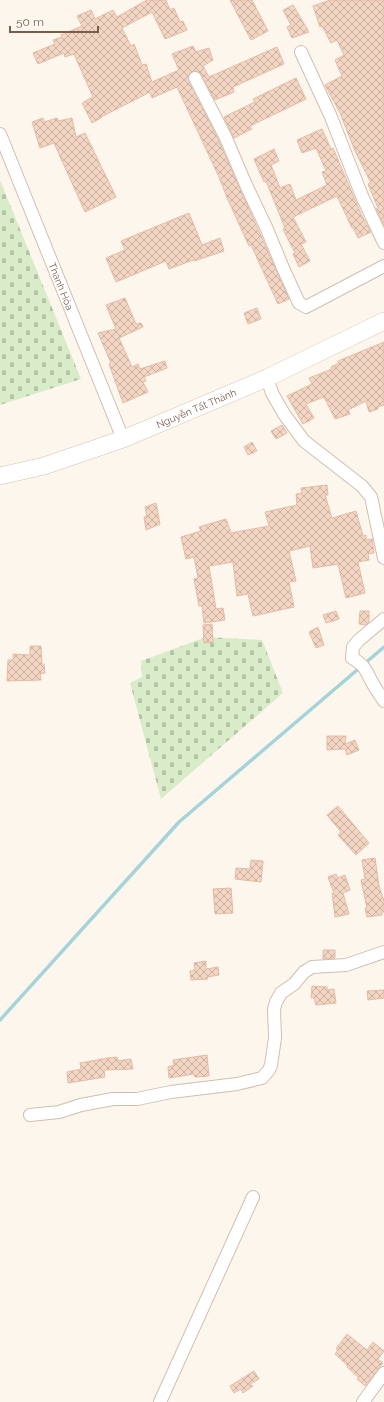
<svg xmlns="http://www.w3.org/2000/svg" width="384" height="1402" viewBox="0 0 384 1402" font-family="Raleway,sans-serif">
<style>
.cemetery{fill:url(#cemetery-stones)}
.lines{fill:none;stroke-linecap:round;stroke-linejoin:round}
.stream{stroke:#a5d3da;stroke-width:3.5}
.building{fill:url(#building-cross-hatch);stroke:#e6bba3}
.minor-casing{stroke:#d1beb0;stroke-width:14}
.secondary-casing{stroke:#d6c0b0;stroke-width:18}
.minor{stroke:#fff;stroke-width:12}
.secondary{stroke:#fff;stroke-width:17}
.labels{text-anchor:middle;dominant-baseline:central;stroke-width:3;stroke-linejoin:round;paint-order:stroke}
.street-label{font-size:10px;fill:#7a5c4d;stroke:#fffaf3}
</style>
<defs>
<pattern id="cemetery-stones" width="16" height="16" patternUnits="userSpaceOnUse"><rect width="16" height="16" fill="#d8ecc9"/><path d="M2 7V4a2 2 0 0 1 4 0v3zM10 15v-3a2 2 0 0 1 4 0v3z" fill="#b4c2a5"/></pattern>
<pattern id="building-cross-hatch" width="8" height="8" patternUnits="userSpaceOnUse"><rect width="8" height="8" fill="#f3d5c3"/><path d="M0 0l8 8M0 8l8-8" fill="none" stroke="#cab0a1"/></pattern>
</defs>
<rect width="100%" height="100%" fill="#fdf6ec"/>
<g class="cemetery">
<polygon points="0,180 81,379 0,405"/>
<polygon points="206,637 262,640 283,693 161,799 130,683 142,677 141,661"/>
</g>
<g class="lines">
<polyline class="stream" points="0,1020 179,822 384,647"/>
</g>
<g class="building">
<polygon points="147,0 166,0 170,10 174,8 180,22 183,21 187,30 165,39 152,12 122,28 131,46 134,44 142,65 146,64 152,82 179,70 172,54 193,46 196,52 209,48 213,60 203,66 209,77 277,47 284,64 233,87 234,92 215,100 199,72 195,71 191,72 188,78 218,139 289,299 278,304 251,245 249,246 228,200 219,177 177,87 152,98 150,92 101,117 101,118 92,123 82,103 93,97 74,54 65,57 64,53 38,64 33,53 55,44 53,40 62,37 61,35 82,26 77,16 91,10 95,19 113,10 117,17"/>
<polygon points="230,0 252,0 268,31 251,40"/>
<polygon points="330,0 384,0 384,225 376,209 378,208 368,184 371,183 355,151 340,113 325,85 342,76 335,60 344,55 337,40 331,43 322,26 320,27 313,6"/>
<polygon points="293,5 309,32 292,38 287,27 291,25 283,10"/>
<polygon points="296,78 306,99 250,126 252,129 234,138 224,117 255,102 253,99"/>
<polygon points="43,118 44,122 57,118 58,121 72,118 76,137 85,133 116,197 85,212 54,143 40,148 32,122"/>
<polygon points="322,129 331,149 333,148 362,216 371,232 358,238 353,227 352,228 337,196 293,217 306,242 301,244 310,261 299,267 293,254 295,253 283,229 285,228 266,181 264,182 254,159 274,149 279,161 271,165 280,188 290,184 296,200 327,185 322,172 326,171 316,148 302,153 297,140"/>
<polygon points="189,213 202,245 220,238 224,251 194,261 193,260 169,269 166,261 116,282 106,258 125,250 121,241"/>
<polygon points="125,298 136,324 141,323 143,327 119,338 132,367 138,364 140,369 165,361 167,368 144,377 146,381 143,382 148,392 123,403 109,364 111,363 98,333 116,329 106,305"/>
<polygon points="257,308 261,319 248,324 244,313"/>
<polygon points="384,342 384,405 378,407 378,409 369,412 366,401 348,410 350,414 335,419 324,397 306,404 314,418 303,424 287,396 312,384 309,378 332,369 331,367 339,363 338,361"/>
<polygon points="282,425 287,433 276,439 271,431"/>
<polygon points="252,442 257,451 248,455 244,447"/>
<polygon points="327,485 328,495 325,495 332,518 356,511 363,536 366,535 366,540 372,539 374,553 368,554 369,560 358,562 365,593 346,598 338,564 313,568 310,546 289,551 296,581 289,582 294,607 253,616 248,594 237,596 233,562 209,566 216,609 223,608 225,620 204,623 202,606 199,606 194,579 198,578 194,557 186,559 181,537 201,531 199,527 226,519 231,533 269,526 265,512 297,505 296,494 302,493 301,488"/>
<polygon points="156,503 160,524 146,530 144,517 147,516 145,507"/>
<polygon points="336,611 339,619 326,623 323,615"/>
<polygon points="360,611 369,611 369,622 366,625 359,624"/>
<polygon points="212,624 213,642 204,643 203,625"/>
<polygon points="318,627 324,645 316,648 309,632"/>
<polygon points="30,646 41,646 42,664 44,664 45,673 40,674 41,680 7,681 8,660 13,660 13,654 30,655"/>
<polygon points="327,736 346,736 345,744 355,740 359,750 347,755 345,749 327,750"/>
<polygon points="338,806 369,843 356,855 338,835 341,832 327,815"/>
<polygon points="375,858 379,886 384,901 384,912 381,912 382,915 367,917 365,908 367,908 361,880 365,879 362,860"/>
<polygon points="251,860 263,861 261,882 235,879 236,868 250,869"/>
<polygon points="336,874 338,878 345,875 350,890 343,893 349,914 335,917 332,893 334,893 328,877"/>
<polygon points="231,888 233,913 215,914 213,889"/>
<polygon points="323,950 335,950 335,958 323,959"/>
<polygon points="206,961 206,969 218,967 219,975 207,977 208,979 191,980 190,971 195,970 194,963"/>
<polygon points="312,986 327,987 327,990 334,989 336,1003 316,1005 314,998 311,998"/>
<polygon points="384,990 384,998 368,1000 367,991"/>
<polygon points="207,1055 209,1076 195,1077 194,1074 169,1078 168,1067 174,1065 173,1060"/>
<polygon points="117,1057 118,1061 131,1059 133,1069 104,1070 105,1077 68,1083 67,1072 81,1069 80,1063 108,1058"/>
<polygon points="347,1334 367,1350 373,1342 384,1351 378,1359 383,1363 365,1386 357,1379 359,1378 347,1367 348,1366 335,1354 338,1350 336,1349"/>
<polygon points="254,1371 259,1379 250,1384 253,1386 243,1393 241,1389 234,1393 230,1386"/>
</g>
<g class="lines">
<defs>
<g id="minor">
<polyline points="301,52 331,117 362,196 384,243"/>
<polyline points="195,78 225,136 246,185 266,227 283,268 299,303 306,307 384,266"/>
<path id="s1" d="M0 134 123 439"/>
<polyline points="267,378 272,393 284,414 304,441 362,486 371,497 384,558"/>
<path d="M384 619 359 640 353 647 352 658C366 666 365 670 372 682 375 688 380 695 384 701"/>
<polyline points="30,1115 59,1112 81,1105 113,1099 137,1099 171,1092 237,1084 262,1078 269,1070 271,1065 275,1038 274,1009 276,1002 281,993 294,984 304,972 312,967 346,965 384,952"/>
<polyline points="160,1402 253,1197"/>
<polyline points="363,1402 384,1373"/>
</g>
<g id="secondary">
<path id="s2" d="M0 476 44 466 123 439 267 378 384 321"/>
</g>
</defs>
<use href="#minor" class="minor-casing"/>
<use href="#secondary" class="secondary-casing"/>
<use href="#minor" class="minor"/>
<use href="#secondary" class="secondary"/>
</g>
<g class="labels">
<g class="street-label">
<text stroke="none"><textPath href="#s1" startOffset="164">Thanh Hóa</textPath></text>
<text stroke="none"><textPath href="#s2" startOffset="208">Nguyễn Tất Thành</textPath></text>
</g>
</g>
<path d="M10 26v6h88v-6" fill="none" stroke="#7a5c4d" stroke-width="2"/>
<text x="16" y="26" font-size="12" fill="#7a5c4d" stroke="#fffaf3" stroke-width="3" paint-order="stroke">50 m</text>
</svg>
